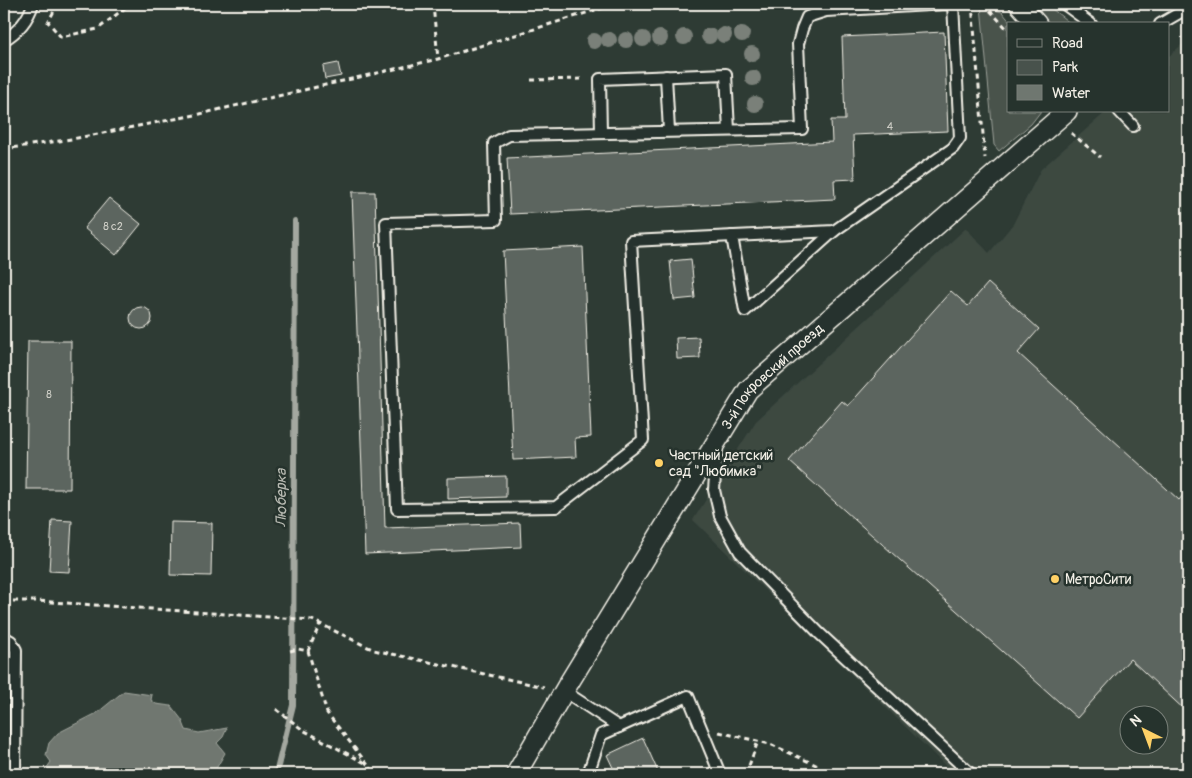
<svg xmlns="http://www.w3.org/2000/svg" width="1192" height="778" viewBox="0 0 1192 778" font-family="Pangolin,sans-serif">
<style>
.built{fill:#3c4841;fill-rule:evenodd}
.green{fill:#48524c;stroke:#9ea29a}
.water{fill:#6f7770;stroke:#a4a8a0}
.lines{fill:none;stroke-linecap:round;stroke-linejoin:round}
.stream{stroke:#a4a8a0;stroke-width:6}
.building{fill:#5c655e;stroke:#f4f1e8}
.lane-casing{stroke:#f4f1e8;stroke-width:14}
.street-casing{stroke:#f4f1e8;stroke-width:22}
.path{stroke:#f4f1e8;stroke-width:3;stroke-dasharray:5 4;stroke-linecap:butt}
.lane{stroke:#26332d;stroke-width:10}
.street{stroke:#26332d;stroke-width:19}
.tree{fill:#7a8079}
.poi-dot{fill:#ffd166;stroke:#26332d;stroke-width:2}
.labels{text-anchor:middle;dominant-baseline:central;stroke-width:5;stroke-linejoin:round;paint-order:stroke}
.number-label{font-size:11px;fill:#cecec6}
.street-label{font-size:14px;fill:#f4f1e8;stroke:#26332d}
.poi-label{font-size:14px;fill:#f4f1e8;stroke:#26332d;text-anchor:start}
.water-label{font-size:15px;font-style:italic;fill:#b8bab2;stroke:#26332d}
</style>
<rect width="100%" height="100%" fill="#2e3b34"/>
<filter id="ink" filterUnits="userSpaceOnUse"><feTurbulence type="fractalNoise" baseFrequency=".02" numOctaves="2"/><feDisplacementMap in="SourceGraphic" scale="10" xChannelSelector="R" yChannelSelector="G"/><feConvolveMatrix kernelMatrix="1 2 1 2 8 2 1 2 1" color-interpolation-filters="sRGB"/></filter>
<g filter="url(#ink)">
<path class="built" d="M1188 39V774H954L693 520 756 421 966 228 989 253 1013 224 1041 169 1107 111H1168V57ZM1130 716H1160V746H1130Z"/>
<g class="green">
<polygon points="1043,5 1047,5 1071,24 1050,24 1042,15 1040,11"/>
<polygon points="981,6 1002,12 1012,24 1008,24 1008,111 1041,111 1031,124 999,151 994,145"/>
</g>
<polygon class="water" points="124,691 152,695 151,700 156,704 171,706 182,720 186,730 199,733 227,728 223,737 217,743 225,753 213,774 46,774 46,769 51,762 46,755 49,743 58,733 97,713"/>
<g class="lines">
<polyline class="stream" points="276,774 293,705 295,221"/>
</g>
<g class="building">
<polygon points="944,32 948,131 853,135 855,179 834,180 835,199 510,214 507,158 832,142 831,120 845,120 842,37"/>
<polygon points="338,63 341,76 325,79 323,66"/>
<polygon points="352,192 375,192 385,528 520,523 521,547 365,554"/>
<polygon points="109,198 141,224 116,255 84,228"/>
<polygon points="583,247 591,437 575,438 576,457 513,460 503,251"/>
<polygon points="691,259 695,298 674,300 670,261"/>
<polygon points="988,283 1039,329 1018,353 1179,500 1188,489 1188,713 1130,659 1077,718 789,461 842,401 848,406 951,291 968,306"/>
<circle cx="141" cy="318" r="11"/>
<polygon points="699,337 700,358 677,359 676,338"/>
<polygon points="28,341 71,341 70,489 26,489"/>
<polygon points="506,476 506,497 448,499 448,478"/>
<polygon points="52,520 72,521 69,572 49,571"/>
<polygon points="171,522 212,523 211,576 170,575"/>
<polygon points="643,738 659,774 616,774 607,755"/>
</g>
<g class="lines">
<defs>
<g id="lane">
<polyline points="947,4 826,11 807,17 802,29 798,44 802,129 509,135 494,143 496,220 386,223 397,509 556,507 643,440 631,241 834,231 953,148 960,138 953,4"/>
<polyline points="1064,4 1091,24"/>
<polyline points="1160,24 1188,8"/>
<path d="M4 40C19 31 28 20 33 4"/>
<polyline points="666,76 669,131"/>
<polyline points="1119,111 1133,126"/>
<polyline points="601,133 600,79 726,74 729,130"/>
<polyline points="732,236 745,311 834,231"/>
<polyline points="717,448 714,490 720,516 740,552 819,633 971,774"/>
<polyline points="4,637 11,641 16,650 15,774"/>
<polyline points="564,691 619,727"/>
<polyline points="588,774 601,735 688,696 720,774"/>
</g>
<g id="street">
<polyline points="1019,4 1037,24"/>
<path id="s1" d="M516 774 567 686 748 390 1067 111"/>
</g>
</defs>
<use href="#lane" class="lane-casing"/>
<use href="#street" class="street-casing"/>
<g class="path">
<polyline points="58,4 48,22 61,37 98,29 130,4"/>
<polyline points="433,4 438,59"/>
<polyline points="972,4 985,158"/>
<polyline points="984,4 1008,30"/>
<polyline points="531,80 584,79"/>
<polyline points="1071,133 1100,157"/>
<polyline points="4,149 72,139 200,114 438,59 615,4"/>
<polyline points="4,601 37,601 312,620 374,650 544,687"/>
<polyline points="290,651 298,649 308,651 327,713 375,774"/>
<polyline points="308,651 320,624"/>
<polyline points="276,709 303,730 365,763"/>
<polyline points="719,732 770,744 816,765 820,774"/>
<polyline points="746,774 758,741"/>
</g>
<use href="#lane" class="lane"/>
<use href="#street" class="street"/>
</g>
<g class="tree">
<circle cx="742" cy="34" r="8"/>
<circle cx="724" cy="35" r="8"/>
<circle cx="709" cy="36" r="8"/>
<circle cx="684" cy="37" r="8"/>
<circle cx="660" cy="38" r="8"/>
<circle cx="643" cy="39" r="8"/>
<circle cx="609" cy="40" r="8"/>
<circle cx="626" cy="40" r="8"/>
<circle cx="594" cy="41" r="8"/>
<circle cx="752" cy="54" r="8"/>
<circle cx="753" cy="78" r="8"/>
<circle cx="755" cy="104" r="8"/>
</g>
</g>
<g class="poi-dot">
<circle cx="659" cy="463" r="5"/>
<circle cx="1055" cy="579" r="5"/>
</g>
<g class="labels">
<g class="number-label">
<text x="890" y="126">4</text>
<text x="113" y="226">8 с2</text>
<text x="49" y="394">8</text>
</g>
<g class="street-label">
<text stroke="none"><textPath href="#s1" startOffset="475">3-й Покровский проезд</textPath></text>
</g>
<g class="poi-label">
<text x="669" y="455">Частный детский<tspan x="669" dy="16">сад "Любимка"</tspan></text>
<text x="1065" y="579">МетроСити</text>
</g>
<g class="water-label">
<text transform="translate(281 498) rotate(-90)">Люберка</text>
</g>
</g>
<rect width="1192" height="778" fill="none" stroke="#26332d" stroke-width="20"/>
<rect x="10" y="10" width="1172" height="758" fill="none" stroke="#f4f1e8" stroke-width="2" filter="url(#ink)"/>
<rect x="1007" y="22" width="162" height="90" fill="#26332d" stroke="#787f78"/>
<rect x="1017" y="39" width="25" height="8" fill="#26332d" stroke="#787f78"/>
<text x="1052" y="48" font-size="15" fill="#f4f1e8">Road</text>
<rect x="1017" y="60" width="25" height="15" fill="#48524c" stroke="#787f78"/>
<text x="1052" y="72" font-size="15" fill="#f4f1e8">Park</text>
<rect x="1017" y="85" width="25" height="15" fill="#6f7770" stroke="#787f78"/>
<text x="1052" y="98" font-size="15" fill="#f4f1e8">Water</text>
<g transform="translate(1144 730) rotate(318)"><circle r="24" fill="#26332d" stroke="#787f78"/>
<path d="M0-4L9 19L0 12L-9 19Z" fill="#ffd166"/>
<text y="-8" font-size="14" font-weight="bold" text-anchor="middle" fill="#f4f1e8">N</text>
</g>
</svg>
